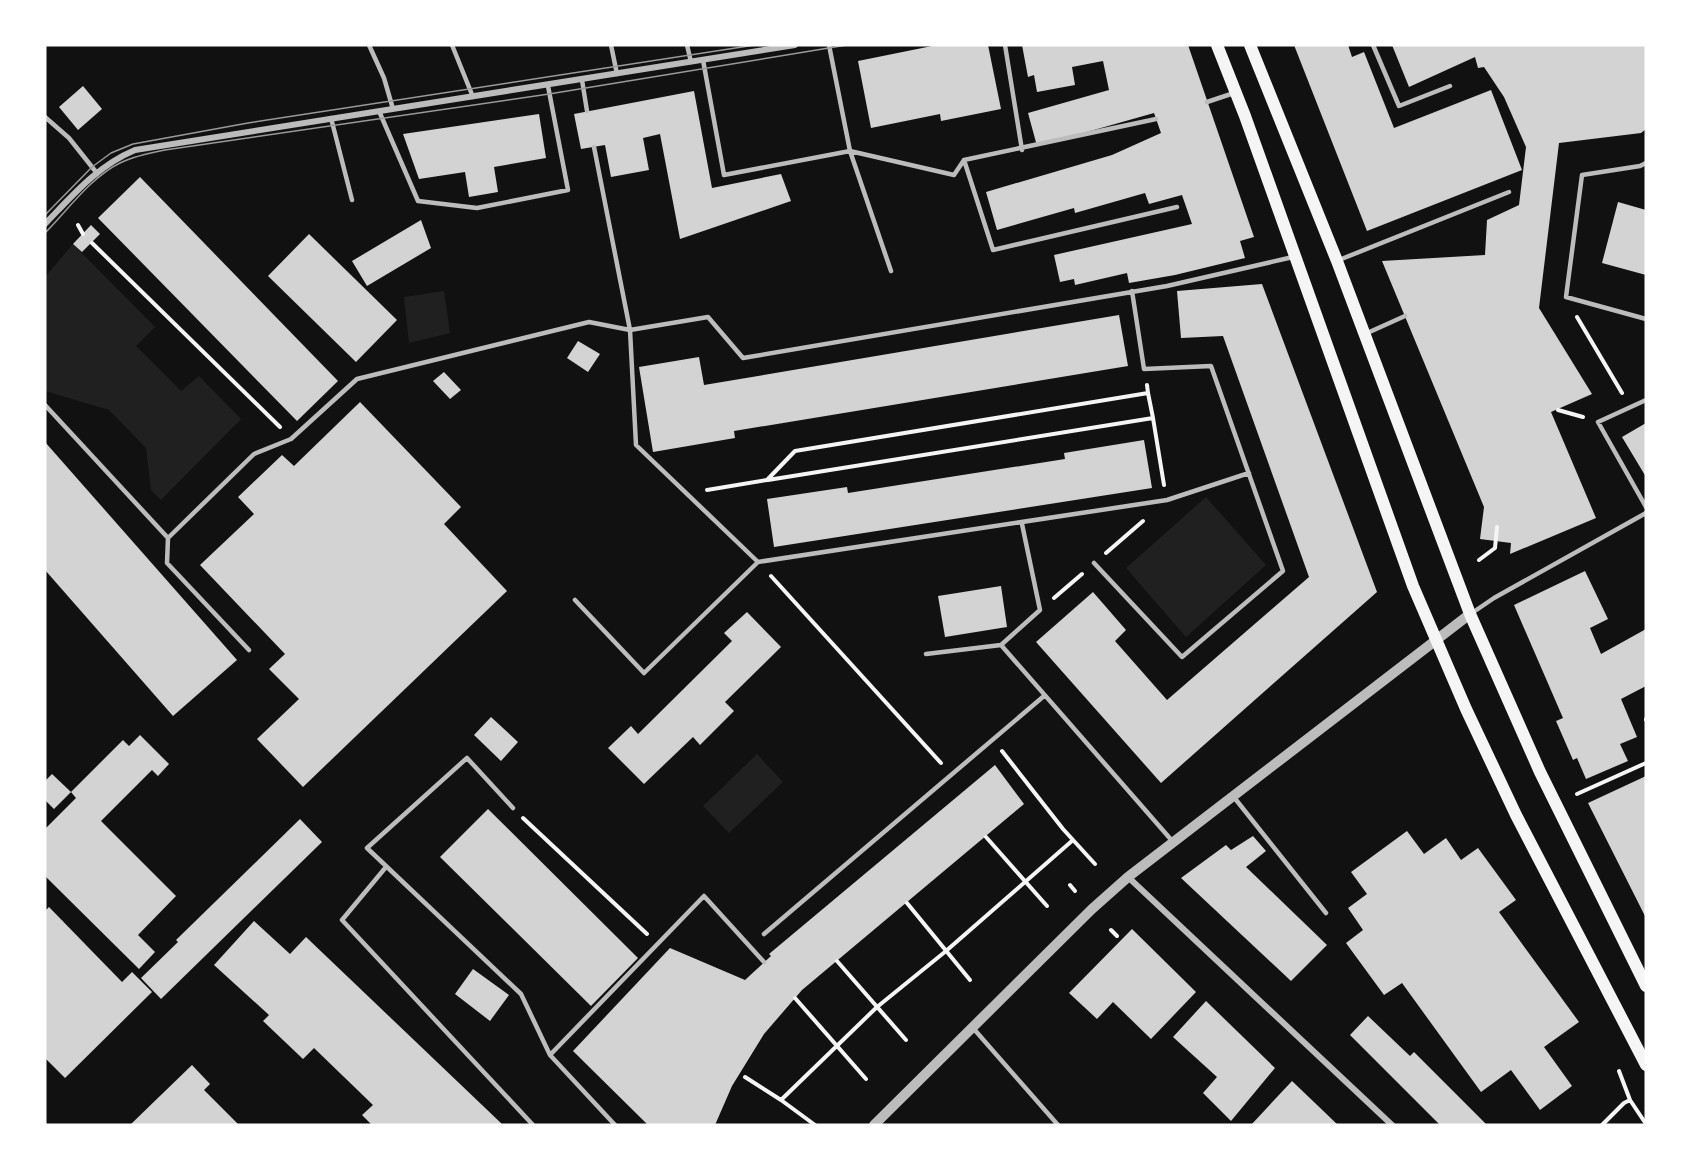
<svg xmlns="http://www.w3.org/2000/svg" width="1691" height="1170" font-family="'Alegreya Sans',sans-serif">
	<rect width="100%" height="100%" fill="#111"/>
	<path fill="#202020" d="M73,244L155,327L136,346L181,391L199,376L241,419L161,500L151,490L146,448L109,410L45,391V277Z
		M444,291L450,333L409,343L404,297Z
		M1206,497L1266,565L1186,637L1126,568Z
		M757,754L783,782L729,833L703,806Z"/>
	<path fill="#d3d3d3" d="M937,45H988L1001,109L941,121L940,114L871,128L858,61Z
		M1022,45H1188L1254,237L1240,241L1245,258L1175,275L1129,283L1127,273L1075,285L1074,279L1060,282L1054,255L1192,224L1182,195L1149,204L1145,193L1075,213L1074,208L997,230L986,192L1112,155L1161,133L1154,113L1037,146L1028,113L1109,90L1103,61L1072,67L1075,85L1037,92L1034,75L1028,77Z
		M1294,45H1348L1352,57L1364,52L1394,128L1491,90L1522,170L1367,231Z
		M1392,45H1646V129L1641,133L1559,143L1539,308L1592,394L1551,412L1596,518L1510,554L1511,543L1480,539L1484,507L1382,261L1485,255L1487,220L1519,205L1526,147L1504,97L1484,67L1478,68L1475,57L1409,87Z
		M83,86L102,109L78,130L59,107Z
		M694,91L712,188L781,174L791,201L680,239L660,134L643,138L649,170L611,177L605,145L581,149L574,114Z
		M539,114L546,158L494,167L498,192L469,197L465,172L419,179L403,134Z
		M140,177L338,381L297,421L98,218Z
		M1618,202L1646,210V275L1602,263Z
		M421,220L431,248L367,286L352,261Z
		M91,225L100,234L82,252L73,244Z
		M309,234L397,320L356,362L268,276Z
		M1262,284L1377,592L1161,783L1036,642L1093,592L1126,630L1115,641L1167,700L1309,577L1223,336L1181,338L1177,291Z
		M1119,315L1128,366L734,431L735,438L653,452L639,367L699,357L704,385Z
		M578,341L600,354L588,372L567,358Z
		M444,372L461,390L450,399L433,381Z
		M360,402L461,507L444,524L507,591L303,787L257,739L299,699L269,669L285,654L200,565L254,514L238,497L282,455L294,466Z
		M1646,423V477L1622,437Z
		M1144,440L1152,488L774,547L767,499L847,487L848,493L1065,459L1064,453Z
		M45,442L237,660L173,716L45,570Z
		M1585,571L1608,619L1590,628L1601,654L1646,629V686L1621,699L1637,737L1620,744L1628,761L1586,779L1577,758L1573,760L1556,721L1563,718L1514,605Z
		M1001,586L1007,627L945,637L938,596Z
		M747,612L781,647L725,702L734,711L700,745L693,737L644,784L608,748L631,726L638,734L732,641L724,633Z
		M491,717L518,742L501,761L474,735Z
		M140,735L169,764L158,776L152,770L101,821L176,896L138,935L155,952L139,969L45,876V829L76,798L71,792L123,740L129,746Z
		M995,765L1024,804L802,990L764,1034L732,1086L715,1125H648L573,1051L670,948L745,980L771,956L769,954Z
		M52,774L71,792L54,809L45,800V781Z
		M1646,776V918L1588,803Z
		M488,809L638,958L591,1006L440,857Z
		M300,819L322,842L161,999L141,978L178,942L176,940Z
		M1407,831L1424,854L1446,838L1461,860L1478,848L1516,900L1499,912L1579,1022L1544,1047L1572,1086L1540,1110L1511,1070L1481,1092L1402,983L1384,995L1346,943L1363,930L1348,908L1367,894L1351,872Z
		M1253,836L1266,851L1246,867L1327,945L1291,981L1181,878L1226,845L1231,850Z
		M49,907L122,982L132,972L152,992L65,1078L45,1058V911Z
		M254,921L290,954L306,937L503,1125H372L362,1115L373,1105L314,1048L303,1059L263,1021L269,1015L214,965Z
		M1132,929L1196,992L1151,1039L1113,1002L1097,1019L1069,993Z
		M473,969L509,995L490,1021L455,994Z
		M1206,1001L1275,1068L1231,1121L1203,1093L1217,1077L1173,1037Z
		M1368,1016L1410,1056L1414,1052L1487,1125H1440L1350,1035Z
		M192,1065L210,1084L204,1090L239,1125H130Z
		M1292,1081L1338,1125H1251Z"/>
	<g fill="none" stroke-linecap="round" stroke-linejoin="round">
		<path stroke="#f5f5f5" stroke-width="4" d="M78,225L83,234
			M92,243L280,427
			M1577,317L1622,393
			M1558,410L1583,417
			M1153,418L1164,485
			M768,480L1153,418L1148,393
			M707,490L767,480L795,451L1148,393L1147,385
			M1106,553L1143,521
			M1479,560L1495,548L1497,527
			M771,576L941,763
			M1054,598L1082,574
			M1646,719V720
			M1002,751L1063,829L1095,864
			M1577,794L1646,763
			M523,818L647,934
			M986,837L1047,906
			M1070,885L1075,891
			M907,903L970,980
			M1111,930L1117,936
			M837,961L906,1040
			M795,998L866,1079
			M1619,1071L1630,1100L1646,1124
			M745,1077L781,1100
			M815,1125L781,1100L877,1007L946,951L1073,840
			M1602,1125L1624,1103L1630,1100"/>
		<path stroke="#bcbcbc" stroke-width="4.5" d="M369,45L384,78L393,109
			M452,45L473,97
			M611,45L617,74
			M687,45L691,62
			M829,45L850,151L891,271
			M1005,45L1022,150
			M1373,45L1399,106L1450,86
			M703,60L724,175L850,151L954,175L964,160L1156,119
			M582,80L587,111
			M1207,102L1234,93
			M379,111L418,201L477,208L568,190L548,86
			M45,117L69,138L96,172
			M331,118L352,200
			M964,160L993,250L1177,207
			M1646,163L1640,166L1582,175L1566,297L1646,319
			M1339,260L1509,192
			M1365,334L1405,316
			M1646,400L1598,422L1646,507
			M45,405L168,538L254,454L291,439L357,379L589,322L630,330L594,147
			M168,538L167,563L249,650
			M758,562L636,445L630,330L708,317L743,358L1167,286L1293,257
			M1094,563L1182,657L1283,571L1211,366L1144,369L1132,291
			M575,600L644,673L758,562L1167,500L1249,473
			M1472,613L1494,598L1646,513
			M1001,645L1174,843
			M926,654L1001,645L1040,610L1022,524
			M1233,796L1326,913
			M513,808L467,758L367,848L521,994L550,1055L615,1125
			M386,867L342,920L533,1125
			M764,934L1044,696
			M973,1028L1058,1125
			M550,1055L704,896L764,962"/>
		<path stroke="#bcbcbc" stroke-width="6" d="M45,224C73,195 97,166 135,150L795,45
			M1128,877L1392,1125"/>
		<path stroke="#bcbcbc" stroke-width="10" d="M874,1125L1092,909L1128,877L1470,614"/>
		<path stroke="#f5f5f5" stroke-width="12" d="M1217,45L1245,116L1413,586L1466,709L1516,815L1646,1065
			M1250,45L1337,261L1470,614L1540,772L1646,986"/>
		<path stroke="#9a9a9a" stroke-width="1.5" d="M45,215L92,167L111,153L133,144L248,123L755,45
			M45,233C67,211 91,177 120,163C134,156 149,153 165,150L549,94L847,45"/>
	</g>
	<rect width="1691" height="1170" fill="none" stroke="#ffffff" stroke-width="93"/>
</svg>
